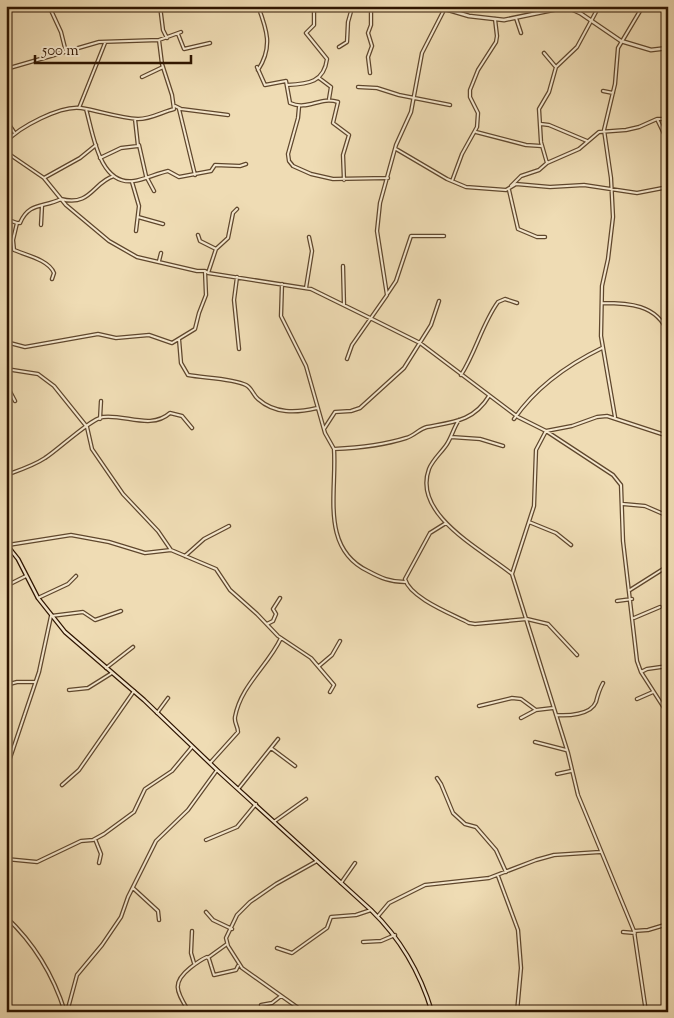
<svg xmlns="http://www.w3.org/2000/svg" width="674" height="1018" font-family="'Sorts Mill Goudy',serif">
	<rect width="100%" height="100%" fill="#efdcb4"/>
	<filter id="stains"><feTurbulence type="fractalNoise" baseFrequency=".004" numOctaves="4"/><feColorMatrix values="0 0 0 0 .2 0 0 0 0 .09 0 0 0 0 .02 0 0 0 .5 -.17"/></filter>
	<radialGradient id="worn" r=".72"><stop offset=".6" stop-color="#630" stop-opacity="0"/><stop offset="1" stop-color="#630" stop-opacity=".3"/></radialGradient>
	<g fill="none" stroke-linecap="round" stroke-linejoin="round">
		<defs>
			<path id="minor" d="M49,6L61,32L66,52
				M160,6L163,30L167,38
				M516,18L521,33
				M178,34L184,49L210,43
				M339,47L347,42L348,22L352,8
				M544,53L555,66
				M668,62V77
				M257,67L265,85L286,81L290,103C308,111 320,96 338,102L333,123L349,135L343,155L344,180
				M6,69L99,42L159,40L181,32
				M258,70C273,47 267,30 258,6
				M370,73L368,57L372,46L368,33L371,25V9
				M142,77L163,67
				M319,78L331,87L329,99
				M287,85C309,84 324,82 327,59L306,33L314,25V6
				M358,87L377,88L399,95L450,105
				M603,91L613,93
				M175,106L181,109L228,115
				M299,107L298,118L288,154L289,161L293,166L311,174L333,179L388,178
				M79,108L105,43
				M86,109C93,133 99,186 134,181C143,180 158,173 168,171L179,177L211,171L215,165L240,166L246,164
				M179,109L195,175
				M657,119L668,142
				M6,120L14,132
				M541,124L549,125L587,141
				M476,132L526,145L541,146
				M6,142C19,127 61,105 81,108C100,111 119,118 138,119C151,119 162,112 174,109L172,95L162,64L159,40
				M139,145L146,176L154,191
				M396,149L447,179L466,187L506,190L516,184L550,187L584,185L637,193L668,187
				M6,152L44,178L66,205L109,241L137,257L197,271H205L208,273L311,289L372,319L420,343L518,417L546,431L613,475L621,485L623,541L637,661L641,672L668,714
				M100,158L121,148L138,146L135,119
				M547,163L541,142L539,109L549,92L556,67L577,47L597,10
				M44,178L80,158L96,145
				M452,181L462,154L477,127L478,113L470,97V90L478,70L496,42L497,36L495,19
				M132,182L139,206L136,231
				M511,186L521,176L539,170L547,163L579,149L599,132L626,130L639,127L657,119H668
				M509,190L518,229L537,237H545
				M138,217L163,224
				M6,219L17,223
				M41,225L42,206
				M198,235L200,241L216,249
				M159,261L161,253
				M343,266L344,305
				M208,273L216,249L228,238L233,213L237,209
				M237,277L234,300L239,349
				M52,279L54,273C49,260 26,255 14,250L13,240L17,223H20C29,202 43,208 61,199C91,207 93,182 114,176
				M282,284L281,316L306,366L325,433L334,449C357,448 384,445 406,438C414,436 419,429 427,427C453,422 474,421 489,396
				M306,288L312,251L309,237
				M388,293L396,281L411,236H444
				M602,303C628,303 657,304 668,333
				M179,339L181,363L188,375C203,378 232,378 246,385C252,388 253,395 258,399C275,414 296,413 317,408
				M6,342L25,347L98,334L116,338L149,335L172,343L195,329L199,313L206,295L205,271
				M347,359L352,345L387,295L377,231L380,203L396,145L411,112L422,53L444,10
				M6,369L38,374L54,386L87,427L92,449L103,465L123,494L158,531L171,550L216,569L230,590L257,614L278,636L311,658L334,685L330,692
				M461,375C476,352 482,324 498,302L505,299L517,303
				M6,384L15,401
				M615,417L601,336L602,286L608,259L613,217L611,178L604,130L615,84L618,48L643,6
				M100,419L101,401
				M514,419C536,387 567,365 602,348
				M459,420C454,427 452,436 447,444C442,452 433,459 429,469C412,515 483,550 512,574
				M324,429L335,412L351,411L360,408L404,368L431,325L439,301
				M451,437L480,439L503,446
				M667,437L668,431
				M334,449C337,492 320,548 368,571C381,578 390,582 405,582
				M6,475C20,470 33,466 45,458C58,450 90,419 103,417C125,414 151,430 170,413L182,416L192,428
				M623,504L645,506L668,516
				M529,522L556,533L571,545
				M446,523L430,533L405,579C410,598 452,614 469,623L475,624L527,619L548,624L577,655
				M8,545L71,535L109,542L145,553L171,550
				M185,556L204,539L229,526
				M6,586L26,576
				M630,590L668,566
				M38,598L68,584L76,576
				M617,601L632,599
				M634,618L660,607
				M267,624L273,621L276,614L273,609L280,598
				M319,666L332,655L340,641
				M106,668L133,647
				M641,672L647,669L668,666
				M6,685L17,682H35
				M69,690L88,688L112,673
				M637,699L653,692
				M479,706L512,698L521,699L536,710
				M157,713L168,698
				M556,715C567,716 591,715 596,702C598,694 599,690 603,683
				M521,718L536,710L553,708
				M535,742L566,750
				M271,748L295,766
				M210,763L238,732C238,726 234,723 235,717C241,685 268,666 281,638
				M6,770L39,672L51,616L83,612L95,620L121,611
				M557,774L571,771
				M437,778L441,784L453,813L465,824L476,827L496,850L506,872
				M62,785L79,770L134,691
				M239,788L278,739
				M275,821L306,799
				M95,839L101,854L99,863
				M206,840L237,827L256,804
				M6,859L37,862L81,841L93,840L104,834L134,812L145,789L172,771L192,747
				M498,876L518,930L521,968L517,1012
				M341,883L355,863
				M133,888L158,911L159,920
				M206,912L213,920L232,929
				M378,916L389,903L425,885L489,878L536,860L554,855L600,852
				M6,917C35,944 53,974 65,1012
				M192,931L191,953L194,963
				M634,931L648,930L668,924
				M623,932L635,933
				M363,942L381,941L395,935
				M277,948L292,953L327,928L331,917L356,915L371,910
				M209,957L227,944
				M261,1005L272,1003L281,996
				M67,1012L77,975L102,945L121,917L128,897L156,841L188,810L217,770
				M189,1012C178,993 170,984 190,968C195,964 200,960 207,957L209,959L214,975L236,970L238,966
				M304,1012L242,968L228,946L226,938L237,915L250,902L276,884L317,861
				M646,1012L634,931L578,795L568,753L512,574L534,506L536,450L546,431L572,426L597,417L607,416L668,436"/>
			<path id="tertiary" d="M332,6L368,9L384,6
				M435,6L469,16L504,20L567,7L580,13L621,41L651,50L668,48"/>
			<path id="secondary" d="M6,544L18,559L38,598L65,632L144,700L217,770L371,910C401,939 420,972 432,1012"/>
		</defs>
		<use href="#minor" stroke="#5f472d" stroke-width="4.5"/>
		<use href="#tertiary" stroke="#5f472d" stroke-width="5"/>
		<use href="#secondary" stroke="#2f1500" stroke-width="5"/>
		<use href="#minor" stroke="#f5e8ce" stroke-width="2"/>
		<use href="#tertiary" stroke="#f5e8ce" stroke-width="2.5"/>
		<use href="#secondary" stroke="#f5e8ce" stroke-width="2.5"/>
	</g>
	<rect width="674" height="1018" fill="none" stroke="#efdcb4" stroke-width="25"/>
	<rect x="8" y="8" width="659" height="1003" fill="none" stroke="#2f1500" stroke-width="2.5"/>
	<rect x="12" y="12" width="649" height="993" fill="none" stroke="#2f1500"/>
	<path d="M35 55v8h156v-8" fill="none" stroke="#2f1500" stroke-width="2.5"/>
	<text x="42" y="55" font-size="15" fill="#2f1500" stroke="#f5e8ce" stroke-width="4" paint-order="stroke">500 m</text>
	<rect width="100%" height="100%" filter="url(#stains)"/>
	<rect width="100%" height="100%" fill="url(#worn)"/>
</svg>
